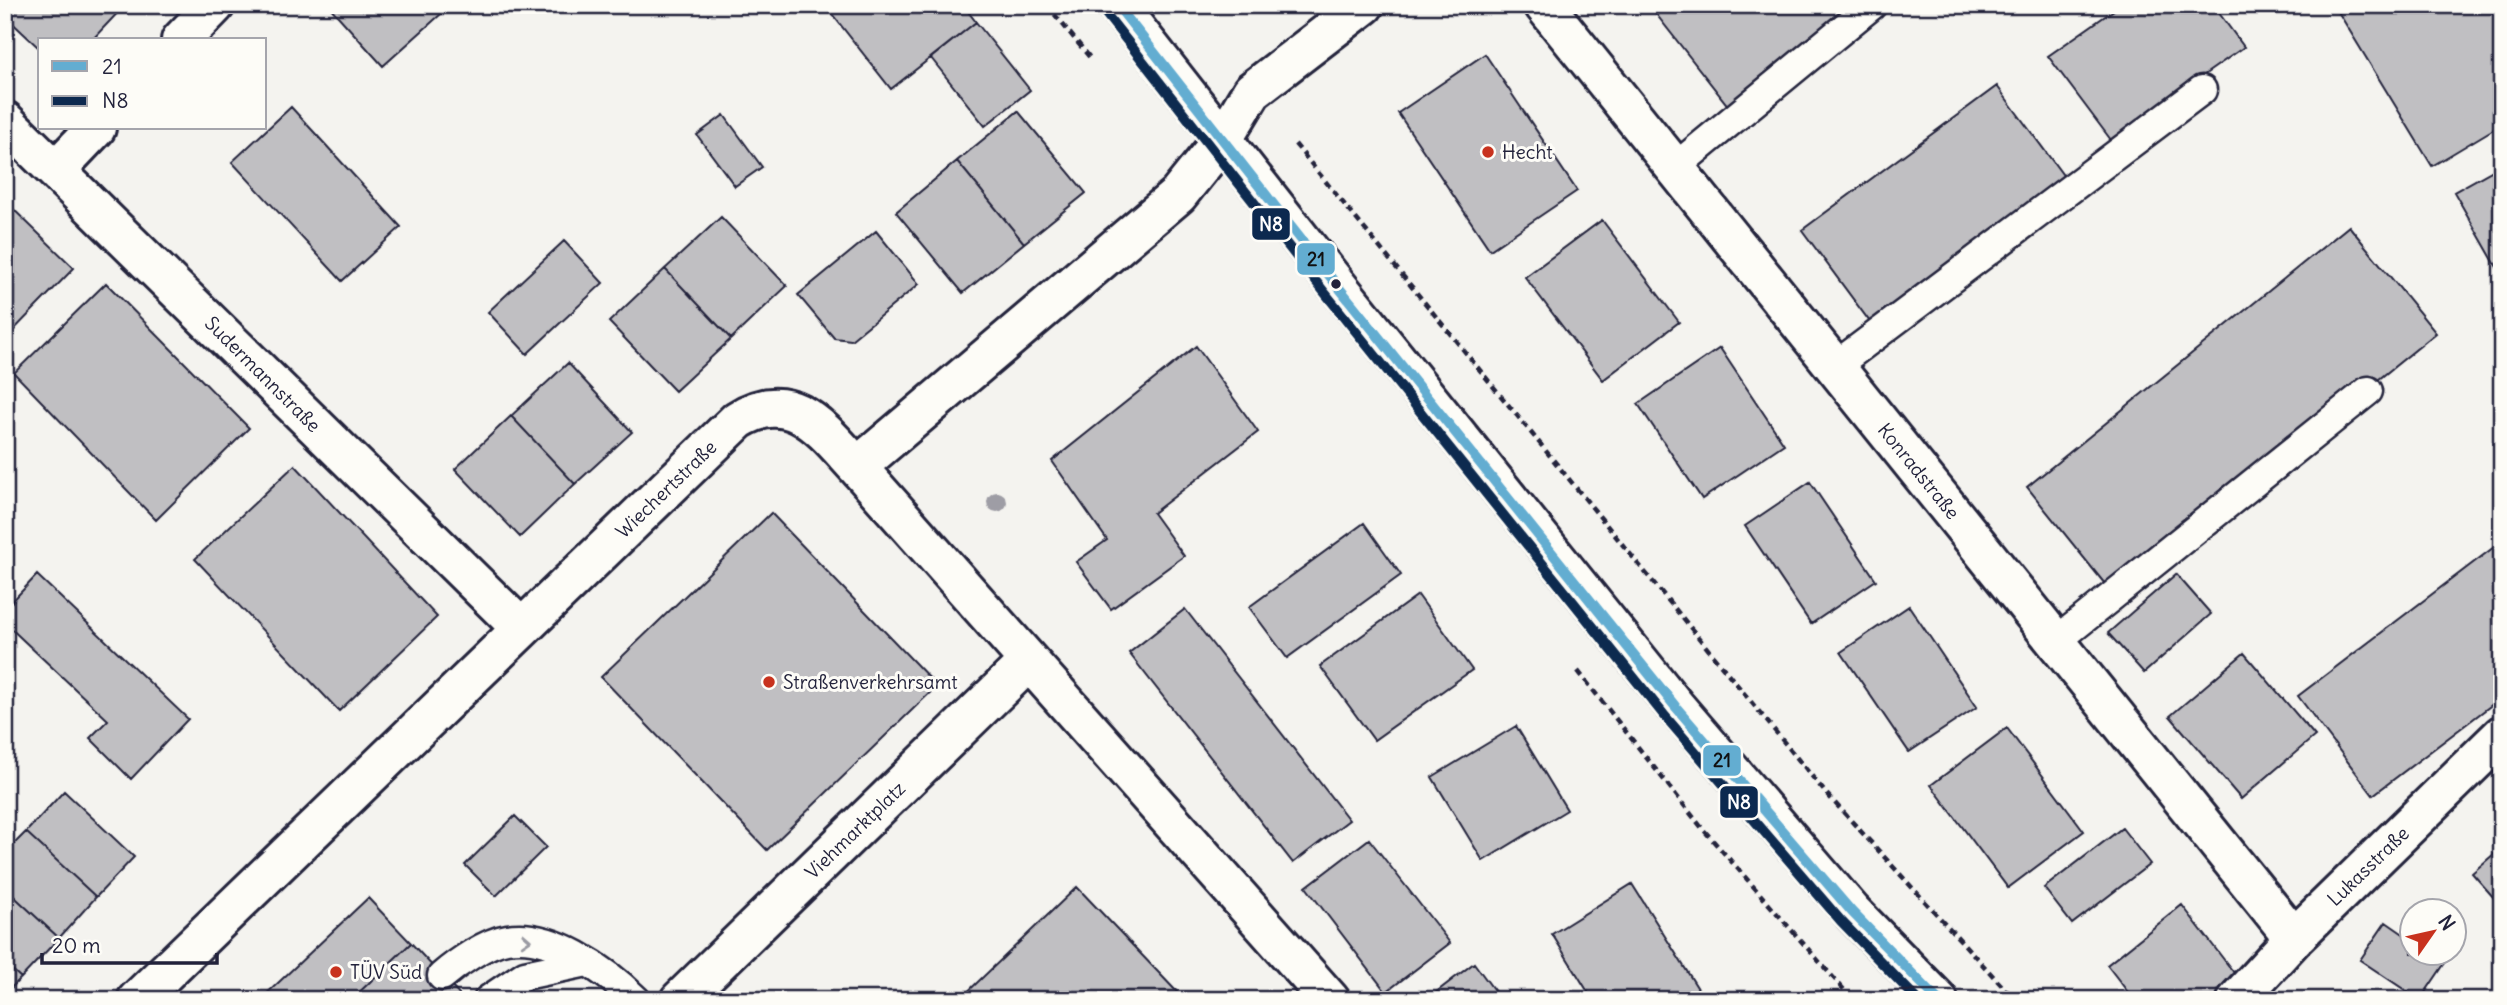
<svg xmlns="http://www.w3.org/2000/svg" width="2507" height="1005" font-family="Delius,sans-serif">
	<rect width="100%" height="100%" fill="#f4f3ef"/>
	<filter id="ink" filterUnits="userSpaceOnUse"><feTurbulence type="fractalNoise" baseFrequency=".0143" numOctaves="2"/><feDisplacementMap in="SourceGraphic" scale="14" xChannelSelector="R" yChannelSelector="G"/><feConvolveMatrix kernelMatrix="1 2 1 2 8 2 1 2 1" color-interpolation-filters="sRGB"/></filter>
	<g filter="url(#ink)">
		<path fill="#c0bfc2" stroke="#22223b" stroke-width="2" d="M5,5H125L92,40H40V49L5,16Z
			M328,5H451L383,66Z
			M825,5H963L976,22L891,89Z
			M1668,5H1859L1729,107L1656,14Z
			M2121,5H2213L2244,47L2111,140L2048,56Z
			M2334,5H2488L2502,28V124L2432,166Z
			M976,22L1030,90L985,126L931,58Z
			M1485,54L1577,191L1490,250L1398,113Z
			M1997,86L2065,178L1870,322L1802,230Z
			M291,107L401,227L342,281L232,162Z
			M1018,111L1086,193L1024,243L957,161Z
			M724,115L762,167L735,186L697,135Z
			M957,161L1024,243L963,293L896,212Z
			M2502,165V276L2454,192Z
			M5,201L74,268L5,339Z
			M721,217L787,286L731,339L665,269Z
			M1602,220L1679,322L1603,380L1525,277Z
			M2349,226L2436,333L2113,594L2027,487Z
			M876,231L919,284L851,340L834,338L798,295Z
			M564,241L603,283L527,354L488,312Z
			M665,269L731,339L675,391L609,322Z
			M106,283L249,428L156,520L14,373Z
			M1196,346L1258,432L1153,513L1184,556L1111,609L1076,562L1107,540L1052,461Z
			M1720,348L1784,444L1702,499L1638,404Z
			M568,363L632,432L575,484L511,416Z
			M511,416L575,484L520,537L455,469Z
			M295,465L437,617L339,711L195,559Z
			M1810,482L1876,580L1811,624L1745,526Z
			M771,513L937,686L767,850L601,677Z
			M1364,523L1401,575L1287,658L1249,607Z
			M2502,541V697L2373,795L2298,696Z
			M2176,574L2211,614L2144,673L2108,633Z
			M37,575L188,719L131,779L90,738L108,720L5,623V609Z
			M1418,595L1472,670L1374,740L1320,666Z
			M1909,606L1977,707L1909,752L1841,652Z
			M1185,609L1349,820L1293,863L1129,653Z
			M2244,653L2315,736L2241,799L2170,716Z
			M1516,726L1567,810L1483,861L1432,777Z
			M2007,728L2084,831L2008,888L1931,785Z
			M64,791L134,857L96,897L26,832Z
			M515,816L546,847L496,896L465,865Z
			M2122,828L2150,864L2072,924L2044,888Z
			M26,832L96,897L59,938L5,888V853Z
			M1369,839L1450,943L1386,992L1306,887Z
			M2502,847V907L2472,873Z
			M1632,884L1700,992L1687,1000H1593L1552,934Z
			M1077,887L1178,993L1170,1000H959Z
			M5,888L59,938L21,978L5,963Z
			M368,898L411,943L351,1000H260Z
			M2182,905L2238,978L2210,1000H2134L2107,965Z
			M2386,922L2412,940V953H2431L2445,963L2420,1000L2360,960Z
			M411,943L464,1000H351Z
			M5,963L21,978L5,994Z
			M1474,963L1501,1000H1426Z"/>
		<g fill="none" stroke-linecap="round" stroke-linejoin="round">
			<defs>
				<path id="service" d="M1674,168L1872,5
					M1835,366L2202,90
					M2055,642L2368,391
					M442,976C457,963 487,942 507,939C551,931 606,970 636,1000
					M488,1000L525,975L587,962"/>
				<path id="minor" d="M1544,5L2294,938
					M181,40L215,5
					M5,121L521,628
					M56,170L96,128
					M1029,661L1330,1000
					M137,1000L738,420C792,386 823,430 857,467L1178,195L1223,139L1252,91L1364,5
					M680,1000L1029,661L857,467
					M2237,1000L2294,938L2502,735"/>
				<path id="tertiary" d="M1117,5L1336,284L1675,706L1852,912L1938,1000"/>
			</defs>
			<use href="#service" stroke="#22223b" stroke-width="33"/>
			<use href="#minor" stroke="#22223b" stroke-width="44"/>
			<use href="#tertiary" stroke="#22223b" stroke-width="44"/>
			<path stroke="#22223b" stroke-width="4.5" stroke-dasharray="7 5" stroke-linecap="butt" d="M1047,5L1091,59
				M1295,144L1824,791L2015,1000
				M1578,671L1702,828L1853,1000"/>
			<use href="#service" stroke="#fdfcf7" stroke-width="28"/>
			<use href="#minor" stroke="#fdfcf7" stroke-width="38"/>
			<use href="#tertiary" stroke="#fdfcf7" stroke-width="38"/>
			<defs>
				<path id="bus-1" d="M1117,5L1336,284L1675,706L1852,912L1938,1000"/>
				<path id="bus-2" d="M1106,14L1325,293L1664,715L1841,921L1918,1000"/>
			</defs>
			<use href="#bus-1" stroke="#fdfcf7" stroke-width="16"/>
			<use href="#bus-2" stroke="#fdfcf7" stroke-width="16"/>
			<use href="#bus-1" stroke="#63add1" stroke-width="10"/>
			<use href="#bus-2" stroke="#0c294f" stroke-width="10"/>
		</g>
		<circle fill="#9e9da5" cx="997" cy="502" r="10"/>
		<defs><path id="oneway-chevron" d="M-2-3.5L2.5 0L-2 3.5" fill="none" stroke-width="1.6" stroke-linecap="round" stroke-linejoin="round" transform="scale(1.75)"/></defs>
		<use stroke="#9a9aa2" href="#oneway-chevron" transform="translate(526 940) rotate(3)"/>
	</g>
	<g fill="#c8321e" stroke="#fdfcf7" stroke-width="2.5">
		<circle cx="1488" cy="152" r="7"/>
		<circle cx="769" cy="682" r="7"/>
		<circle cx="336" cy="972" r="7"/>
	</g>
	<circle fill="#22223b" stroke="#fdfcf7" stroke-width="2.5" cx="1336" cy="284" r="6"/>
	<g text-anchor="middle" stroke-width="6" stroke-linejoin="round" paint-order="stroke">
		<g font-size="19" fill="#22223b" stroke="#fdfcf7" text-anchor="start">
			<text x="1502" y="159">Hecht</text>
			<text x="783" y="689">Straßenverkehrsamt</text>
			<text x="350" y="979">TÜV Süd</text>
		</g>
		<g font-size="19" fill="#22223b" stroke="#fdfcf7">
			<text transform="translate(263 374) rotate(45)" y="7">Sudermannstraße</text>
			<text transform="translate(1919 471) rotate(51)" y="7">Konradstraße</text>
			<text transform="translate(666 489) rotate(-44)" y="7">Wiechertstraße</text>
			<text transform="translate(855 830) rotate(-44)" y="7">Viehmarktplatz</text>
			<text transform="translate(2368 866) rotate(-44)" y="7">Lukasstraße</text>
		</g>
	</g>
	<g stroke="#fdfcf7" stroke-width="2.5">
		<rect x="1251" y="207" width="40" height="34" rx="7" fill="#0c294f"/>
		<rect x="1296" y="242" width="40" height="34" rx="7" fill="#63add1"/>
		<rect x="1702" y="744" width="40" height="33" rx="7" fill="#63add1"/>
		<rect x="1719" y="785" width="40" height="34" rx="7" fill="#0c294f"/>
	</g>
	<g font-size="19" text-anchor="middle" font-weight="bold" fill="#fff">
		<text x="1271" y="231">N8</text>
		<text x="1739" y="809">N8</text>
	</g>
	<g font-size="19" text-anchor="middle" font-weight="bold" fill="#111">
		<text x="1316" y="266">21</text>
		<text x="1722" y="767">21</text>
	</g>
	<rect width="2507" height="1005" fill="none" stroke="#fdfcf7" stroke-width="28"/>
	<rect x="14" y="14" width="2479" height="977" fill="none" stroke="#22223b" stroke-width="2.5" filter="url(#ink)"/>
	<rect x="38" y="38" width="228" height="91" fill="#fdfcf7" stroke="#a5a5ac" stroke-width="2"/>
	<rect x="52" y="61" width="35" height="10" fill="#63add1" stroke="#a5a5ac" stroke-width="2"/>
	<text x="102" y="74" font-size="21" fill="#22223b">21</text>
	<rect x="52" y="96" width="35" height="10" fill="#0c294f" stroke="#a5a5ac" stroke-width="2"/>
	<text x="102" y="108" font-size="21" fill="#22223b">N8</text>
	<g transform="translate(2433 932) rotate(56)"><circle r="33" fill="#fdfcf7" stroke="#a5a5ac" stroke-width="2"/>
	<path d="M0-5L12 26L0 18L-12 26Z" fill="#c8321e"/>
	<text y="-10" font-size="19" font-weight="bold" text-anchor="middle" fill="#22223b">N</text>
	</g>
	<path d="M42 953v10h175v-10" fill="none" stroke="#22223b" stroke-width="3.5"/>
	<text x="52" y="953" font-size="21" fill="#22223b" stroke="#fdfcf7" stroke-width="5" paint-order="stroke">20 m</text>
</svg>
